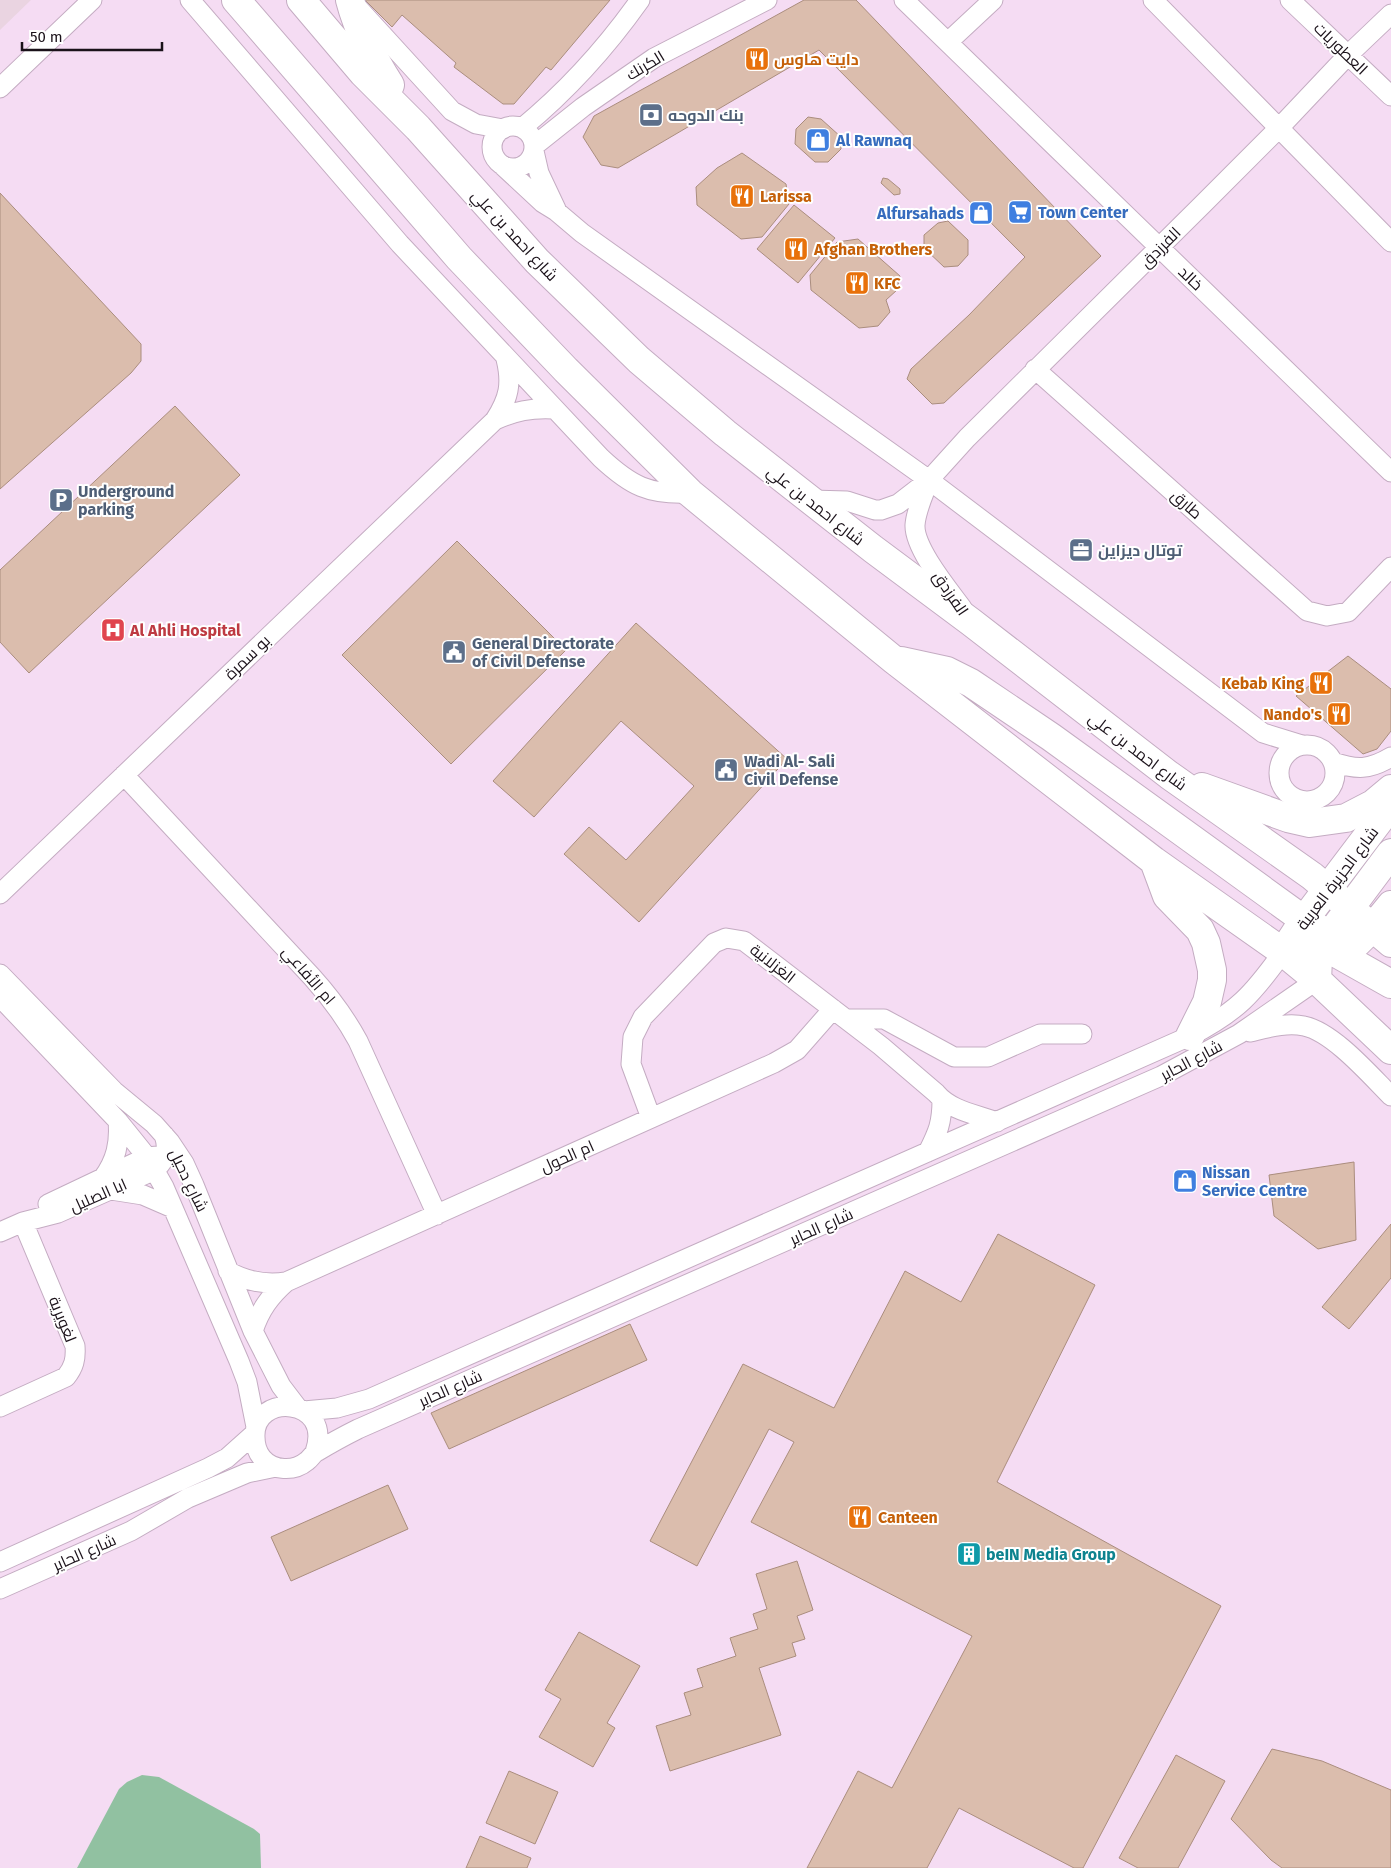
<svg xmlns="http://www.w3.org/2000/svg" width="1391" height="1868" font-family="'Fira Sans',Cairo,sans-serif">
	<rect width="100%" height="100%" fill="#f5dcf3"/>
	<path fill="#ead4e1" d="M0,0H31L0,30Z"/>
	<path fill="#91c1a1" d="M142,1775L159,1777L254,1829L260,1834L261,1868H77L119,1789L127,1782Z"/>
	<path fill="#dbbdad" stroke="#aa8d7e" d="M365,0H610L551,70L546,67L514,104H503L454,67L456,63L402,15L392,27Z
		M804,0H856L1101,256L944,403L932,404L907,379L911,369L969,315L1025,257L819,50L618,168L601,165L583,137L594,116Z
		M808,117L821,119L841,137V149L828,162H815L795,144L796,129Z
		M742,153L786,184L789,204L762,237L741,239L697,205L696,187L717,168Z
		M883,178L888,179L900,189V194L894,195L881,183Z
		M0,193L141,344V361L131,373L0,489Z
		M794,205L835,238L798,283L757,249Z
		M948,221L968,240V255L958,266L944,267L924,248V235L938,223Z
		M858,239L900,276L897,290L886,300L890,312L878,326L859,328L811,290L810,275L837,242Z
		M175,406L240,475L29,673L0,642V570Z
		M457,541L566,650L451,764L342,655Z
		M636,623L787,759L639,922L564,854L589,827L626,860L694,786L621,721L534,817L493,781Z
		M1348,656L1391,689V731L1377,749L1363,754L1296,696Z
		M1354,1162L1356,1240L1318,1249L1274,1216L1269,1175Z
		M1391,1224V1278L1349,1329L1322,1307Z
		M998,1234L1095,1285L997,1482L1221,1606L1083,1868H1074L959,1808L927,1868H807L858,1771L892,1788L972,1636L751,1522L794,1442L769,1429L697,1566L650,1541L743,1364L834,1408L905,1271L961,1302Z
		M630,1324L647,1360L449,1449L431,1413Z
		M388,1485L408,1529L291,1581L271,1537Z
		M797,1561L813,1610L797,1616L805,1639L792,1643L796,1656L759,1668L781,1735L670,1771L656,1726L691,1715L684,1693L703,1687L697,1669L736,1656L730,1638L758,1629L753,1614L767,1609L756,1574Z
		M579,1632L640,1666L607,1723L615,1728L593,1767L539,1737L561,1699L545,1690Z
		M1272,1749L1322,1761L1391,1790V1868H1282L1271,1860L1231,1819Z
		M1176,1755L1225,1781L1178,1868H1138L1119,1858Z
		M509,1771L558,1792L535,1844L486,1823Z
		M480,1836L531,1858L527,1868H466Z"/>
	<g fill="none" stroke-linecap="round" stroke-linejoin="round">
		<defs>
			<path id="minor" d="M190,0L400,244L601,458C631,486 649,495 690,493
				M904,0L1391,472
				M1153,0L1391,242
				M1290,0L1391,96
				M357,7L452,111L476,124L503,129
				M948,42L993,0
				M0,88L92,0
				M492 147a21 21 0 1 1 42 0a21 21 0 1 1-42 0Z
				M522,128C567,91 606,48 640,0
				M534,146L583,107L654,58L767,0
				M534,151L539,173L556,209
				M501,164L543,203L556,211L582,233L929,480L1263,733L1302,745
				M1035,369L1307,611L1327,616L1348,612L1391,567
				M495,420C516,411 530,408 553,409
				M929,480C924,494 916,510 915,525C914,548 948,589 962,608
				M811,500L847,501L875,510H881L898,504L929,480L967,438L1201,206L1279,128L1348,55L1391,14
				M1279 773a28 28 0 1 1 56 0a28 28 0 1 1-56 0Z
				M1333,762C1357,770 1369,770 1391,757
				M124,775L312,977C330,997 345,1017 358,1041L437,1215
				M0,894L495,420C509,398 512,384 506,359
				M0,974L114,1091L154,1124L170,1142L184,1163L194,1185L253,1331L281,1386L297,1407
				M0,997L118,1121L147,1157L164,1187L239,1361L247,1382L256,1427
				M847,1019H884L954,1057H988L1040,1034H1082
				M1250,1032C1267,1028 1287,1022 1304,1026C1333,1032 1370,1075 1391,1096
				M651,1118L631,1064L633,1037L643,1017L714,943L726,938L744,941L881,1046L936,1093C951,1111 976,1114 997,1122
				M928,1152C938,1132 942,1123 942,1100
				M103,1178C116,1160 120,1143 118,1121
				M111,1190L143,1195L173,1208
				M48,1204L147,1157L158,1156
				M0,1232L23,1222L58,1213L155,1170C166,1160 169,1149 164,1135
				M228,1271C247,1282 265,1285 286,1282
				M253,1331C260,1310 270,1296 286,1282L774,1063L797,1050L833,1009
				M0,1407L66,1377C74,1367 76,1359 75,1346L23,1222
				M304,1411L337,1408L369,1399L1190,1036C1237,1012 1253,994 1283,952
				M315,1452C334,1397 253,1392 255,1437C255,1445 257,1452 262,1458C273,1471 294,1472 307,1461C311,1458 313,1453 318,1451C331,1443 344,1436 358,1429L1161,1076L1239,1034L1317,980
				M0,1562L208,1468L227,1458L255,1433
				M0,1589L131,1531L188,1498L247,1473L276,1467"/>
			<path id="secondary" d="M1357,943L1373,927L1391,905
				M1283,952L1304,920L1391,805"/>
			<path id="primary" d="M236,0L459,258L566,370L690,493L894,660L1071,797L1154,861L1283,952L1317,980L1391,1050
				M301,0L363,73L418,128L537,261L639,360L725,433L873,549L971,622L1169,775L1312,876L1391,943
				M350,0C358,31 373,58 390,85
				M901,661L947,671L971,683L1051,737L1304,920C1330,935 1344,946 1373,927
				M1202,787L1288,818L1310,823L1346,818L1373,804L1391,789
				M1154,861L1167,896L1200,930L1206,943L1212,970V980L1207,1002L1190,1036
				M1309,948L1336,953L1391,984
				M1317,980L1318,959L1326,940L1391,853"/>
		</defs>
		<use href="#minor" stroke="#c4acc2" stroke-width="21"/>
		<use href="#secondary" stroke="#c4acc2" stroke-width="30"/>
		<use href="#primary" stroke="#c4acc2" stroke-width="30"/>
		<use href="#minor" stroke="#fff" stroke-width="19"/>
		<use href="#secondary" stroke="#fff" stroke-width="28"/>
		<use href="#primary" stroke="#fff" stroke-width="28"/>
	</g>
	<defs>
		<symbol id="restaurant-square" viewBox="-11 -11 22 22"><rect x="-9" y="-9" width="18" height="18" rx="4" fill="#e8710a" stroke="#fff"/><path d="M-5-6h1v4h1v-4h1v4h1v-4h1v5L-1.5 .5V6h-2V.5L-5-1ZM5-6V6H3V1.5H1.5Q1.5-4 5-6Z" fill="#fff"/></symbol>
		<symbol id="bank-square" viewBox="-11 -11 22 22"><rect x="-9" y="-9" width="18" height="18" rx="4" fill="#5c6f8a" stroke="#fff"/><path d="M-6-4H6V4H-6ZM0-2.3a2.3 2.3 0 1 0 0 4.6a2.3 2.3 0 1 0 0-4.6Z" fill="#fff"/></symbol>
		<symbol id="shop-square" viewBox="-11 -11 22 22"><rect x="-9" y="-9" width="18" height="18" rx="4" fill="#3f7fe0" stroke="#fff"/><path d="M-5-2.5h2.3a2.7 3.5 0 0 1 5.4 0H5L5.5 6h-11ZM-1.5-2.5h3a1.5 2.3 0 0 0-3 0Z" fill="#fff"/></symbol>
		<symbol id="supermarket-square" viewBox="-11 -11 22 22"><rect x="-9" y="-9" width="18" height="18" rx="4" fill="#3f7fe0" stroke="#fff"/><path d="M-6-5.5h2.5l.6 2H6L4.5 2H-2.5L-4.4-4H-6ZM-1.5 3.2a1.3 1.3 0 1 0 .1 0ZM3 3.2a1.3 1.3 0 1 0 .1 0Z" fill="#fff"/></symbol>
		<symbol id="parking-square" viewBox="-11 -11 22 22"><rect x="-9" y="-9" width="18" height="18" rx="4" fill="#5c6f8a" stroke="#fff"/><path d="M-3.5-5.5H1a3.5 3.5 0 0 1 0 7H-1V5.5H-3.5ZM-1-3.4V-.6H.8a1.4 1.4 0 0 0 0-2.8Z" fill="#fff"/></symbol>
		<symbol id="office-square" viewBox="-11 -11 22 22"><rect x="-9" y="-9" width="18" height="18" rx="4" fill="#5c6f8a" stroke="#fff"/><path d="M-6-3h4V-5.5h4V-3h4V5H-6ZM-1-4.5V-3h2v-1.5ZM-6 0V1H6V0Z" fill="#fff"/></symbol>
		<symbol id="hospital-square" viewBox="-11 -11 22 22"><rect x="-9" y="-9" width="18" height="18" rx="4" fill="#e0444e" stroke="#fff"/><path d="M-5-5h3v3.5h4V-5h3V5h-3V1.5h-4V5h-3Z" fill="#fff"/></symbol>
		<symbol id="civic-square" viewBox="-11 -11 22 22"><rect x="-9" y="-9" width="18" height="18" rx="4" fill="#5c6f8a" stroke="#fff"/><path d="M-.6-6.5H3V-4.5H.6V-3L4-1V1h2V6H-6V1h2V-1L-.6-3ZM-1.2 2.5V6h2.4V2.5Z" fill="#fff"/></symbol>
		<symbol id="building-square" viewBox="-11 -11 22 22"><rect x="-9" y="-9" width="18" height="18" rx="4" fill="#0f9aa8" stroke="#fff"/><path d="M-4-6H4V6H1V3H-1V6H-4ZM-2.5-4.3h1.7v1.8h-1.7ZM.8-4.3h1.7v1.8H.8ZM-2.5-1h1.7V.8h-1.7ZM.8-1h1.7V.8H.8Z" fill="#fff"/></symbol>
	</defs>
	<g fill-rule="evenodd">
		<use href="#restaurant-square" x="743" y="45" width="28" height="28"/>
		<use href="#bank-square" x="637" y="101" width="28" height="28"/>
		<use href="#shop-square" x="804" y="126" width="28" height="28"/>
		<use href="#restaurant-square" x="728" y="182" width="28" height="28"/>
		<use href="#supermarket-square" x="1006" y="198" width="28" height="28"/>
		<use href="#shop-square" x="967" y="199" width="28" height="28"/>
		<use href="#restaurant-square" x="782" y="235" width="28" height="28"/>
		<use href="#restaurant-square" x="843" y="269" width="28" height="28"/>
		<use href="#parking-square" x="47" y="486" width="28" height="28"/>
		<use href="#office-square" x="1067" y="536" width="28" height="28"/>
		<use href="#hospital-square" x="99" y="616" width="28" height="28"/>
		<use href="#civic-square" x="440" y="638" width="28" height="28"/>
		<use href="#restaurant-square" x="1307" y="669" width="28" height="28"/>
		<use href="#restaurant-square" x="1325" y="700" width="28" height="28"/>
		<use href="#civic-square" x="712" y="756" width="28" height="28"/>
		<use href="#shop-square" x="1171" y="1167" width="28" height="28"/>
		<use href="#restaurant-square" x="846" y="1503" width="28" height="28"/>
		<use href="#building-square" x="955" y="1540" width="28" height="28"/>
	</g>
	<g text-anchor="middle" stroke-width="4" stroke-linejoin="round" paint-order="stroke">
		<g font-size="16" fill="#1a1119" stroke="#fff">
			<text transform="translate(1341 48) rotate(44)" y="6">العطوريات</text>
			<text transform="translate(645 65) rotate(-31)" y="6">الكرنك</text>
			<text transform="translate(515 235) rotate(47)" y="6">شارع احمد بن علي</text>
			<text transform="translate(1160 247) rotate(-45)" y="6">الفرزدق</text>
			<text transform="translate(1191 278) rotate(44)" y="6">خالد</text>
			<text transform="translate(1187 504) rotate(42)" y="6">طارق</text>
			<text transform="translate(816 505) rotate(38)" y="6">شارع احمد بن علي</text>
			<text transform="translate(951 593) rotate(56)" y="6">الفرزدق</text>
			<text transform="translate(247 657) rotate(-44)" y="6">بو سمرة</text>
			<text transform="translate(1138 751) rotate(37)" y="6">شارع احمد بن علي</text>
			<text transform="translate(1337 878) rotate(-53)" y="6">شارع الجزيرة العربية</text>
			<text transform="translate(773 963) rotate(38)" y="6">الغزلانية</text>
			<text transform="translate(309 975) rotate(49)" y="6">ام الأفاعي</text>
			<text transform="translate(1191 1060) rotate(-28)" y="6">شارع الحاير</text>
			<text transform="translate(567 1156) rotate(-24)" y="6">ام الحول</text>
			<text transform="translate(189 1180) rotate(64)" y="6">شارع دحيل</text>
			<text transform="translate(98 1195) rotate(-24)" y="6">ابا الصليل</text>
			<text transform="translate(821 1226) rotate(-24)" y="6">شارع الحاير</text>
			<text transform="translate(63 1319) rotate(68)" y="6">لغويرية</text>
			<text transform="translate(450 1388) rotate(-24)" y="6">شارع الحاير</text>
			<text transform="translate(84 1552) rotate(-24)" y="6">شارع الحاير</text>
		</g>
		<g font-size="16" font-weight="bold" fill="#c56008" stroke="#fff" text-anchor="start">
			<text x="774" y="65">دايت هاوس</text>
			<text x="760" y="202">Larissa</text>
			<text x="814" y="255">Afghan Brothers</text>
			<text x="874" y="289">KFC</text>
			<text x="1304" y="689" text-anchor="end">Kebab King</text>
			<text x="1322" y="720" text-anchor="end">Nando's</text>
			<text x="878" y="1523">Canteen</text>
		</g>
		<g font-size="16" font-weight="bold" fill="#4e5e75" stroke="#fff" text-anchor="start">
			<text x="668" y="121">بنك الدوحه</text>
			<text x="78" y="497">Underground<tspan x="78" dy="18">parking</tspan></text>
			<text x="1098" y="556">توتال ديزاين</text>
			<text x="472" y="649">General Directorate<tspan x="472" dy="18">of Civil Defense</tspan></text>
			<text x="744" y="767">Wadi Al- Sali<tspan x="744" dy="18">Civil Defense</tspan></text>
		</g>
		<g font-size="16" font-weight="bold" fill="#366cbe" stroke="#fff" text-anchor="start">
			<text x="836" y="146">Al Rawnaq</text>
			<text x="1038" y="218">Town Center</text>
			<text x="964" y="219" text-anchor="end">Alfursahads</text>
			<text x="1202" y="1178">Nissan<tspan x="1202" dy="18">Service Centre</tspan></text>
		</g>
		<g font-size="16" font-weight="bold" fill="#be3a42" stroke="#fff" text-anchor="start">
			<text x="130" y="636">Al Ahli Hospital</text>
		</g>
		<g font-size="16" font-weight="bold" fill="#0d838f" stroke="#fff" text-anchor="start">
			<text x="986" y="1560">beIN Media Group</text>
		</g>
	</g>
	<path d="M22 42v8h140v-8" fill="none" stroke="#1a1119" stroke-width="2.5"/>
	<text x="30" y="42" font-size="15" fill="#1a1119" stroke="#ffffff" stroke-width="4" paint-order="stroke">50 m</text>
</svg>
